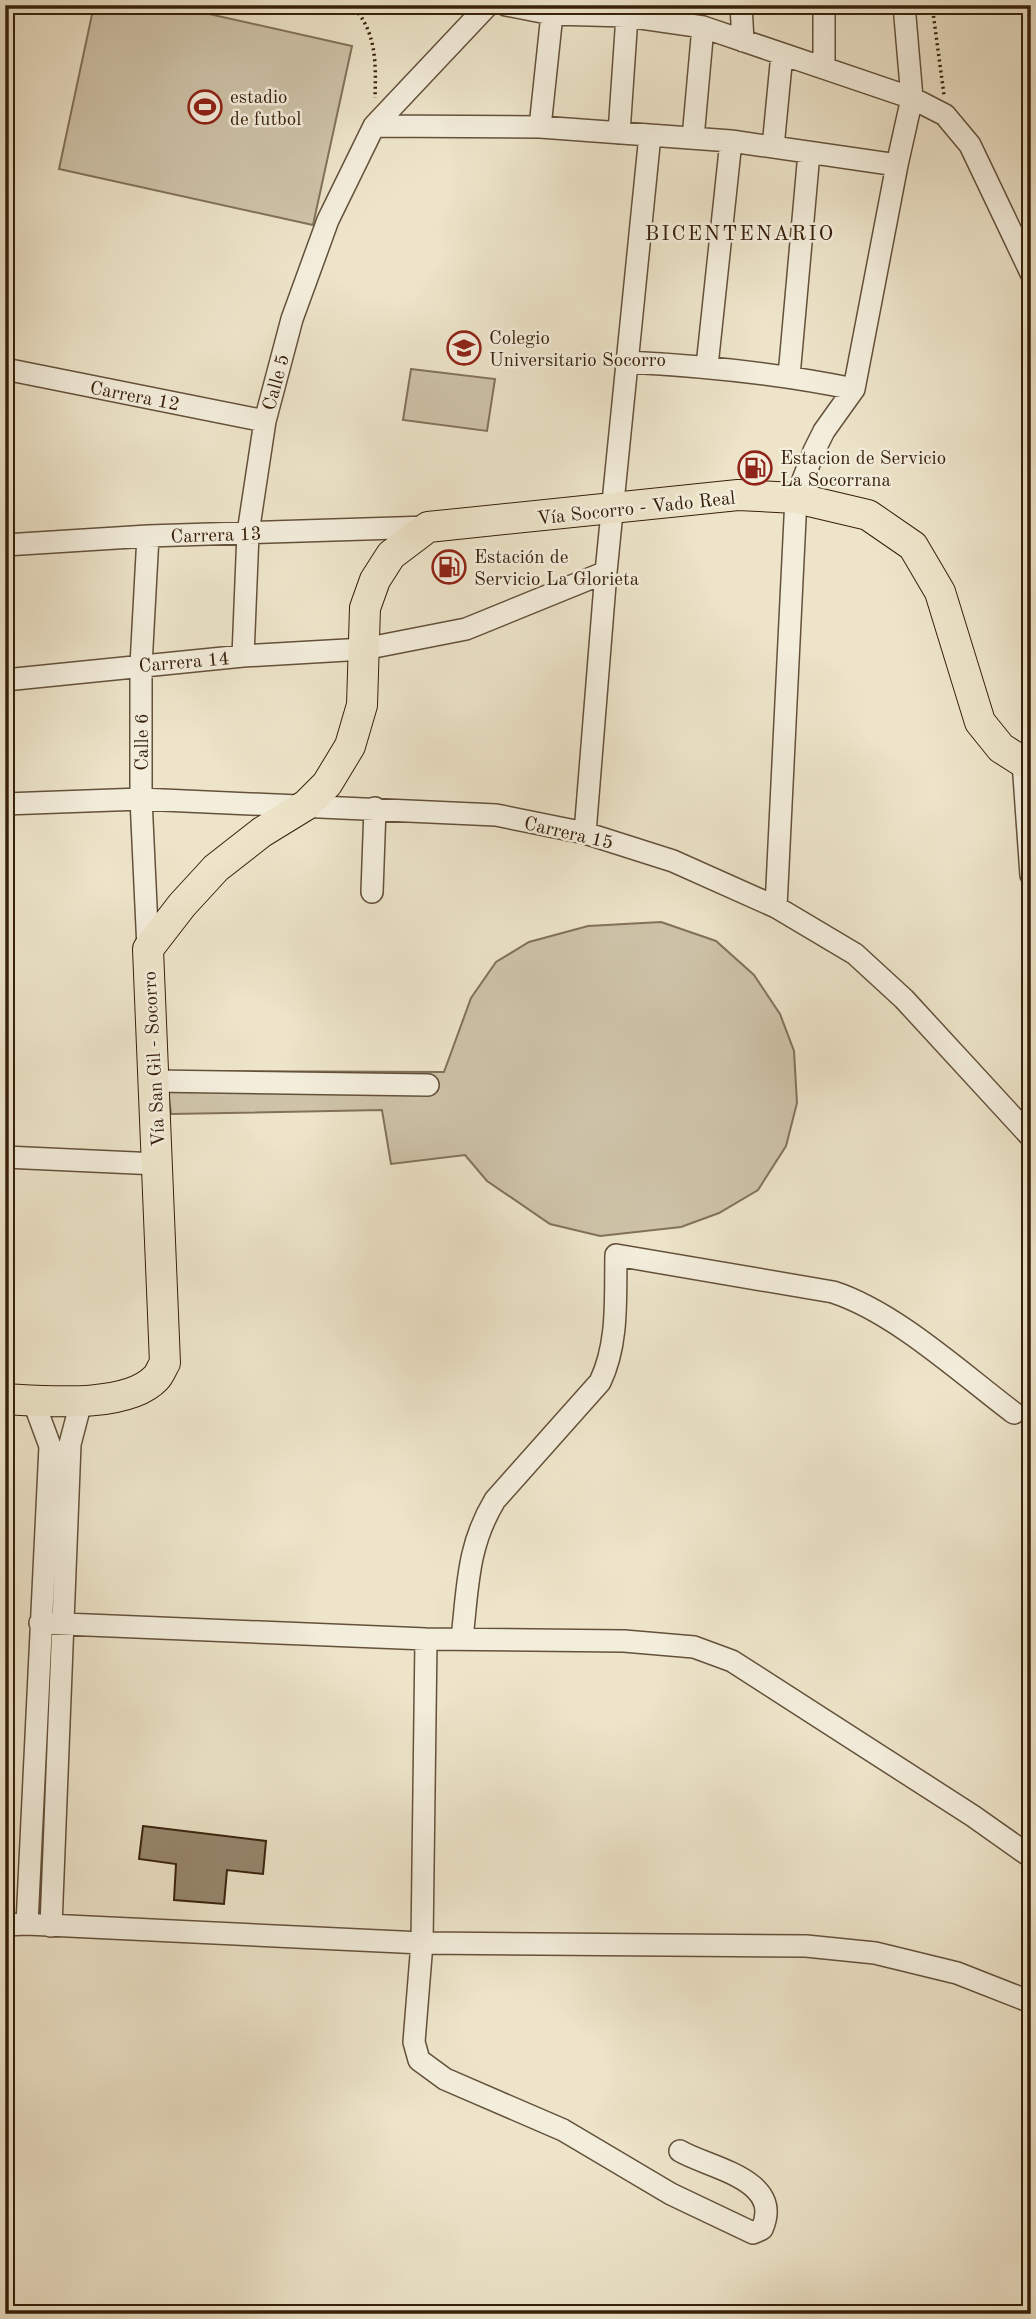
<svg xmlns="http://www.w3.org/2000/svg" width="1036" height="2319" font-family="'Old Standard TT',serif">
	<rect width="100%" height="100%" fill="#ede4c9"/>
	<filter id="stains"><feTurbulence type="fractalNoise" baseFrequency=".00286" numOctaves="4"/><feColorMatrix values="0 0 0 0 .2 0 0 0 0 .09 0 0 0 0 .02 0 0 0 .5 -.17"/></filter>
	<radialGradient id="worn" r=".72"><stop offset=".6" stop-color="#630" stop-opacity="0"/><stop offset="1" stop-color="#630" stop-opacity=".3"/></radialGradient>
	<path fill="#cec3a9" stroke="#82725a" stroke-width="2" d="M94,5H169L352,46L313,225L59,169Z
		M411,369L495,379L487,431L403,420Z
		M661,922L716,941L754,975L780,1014L794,1051L797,1103L786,1146L758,1190L719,1213L681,1227L600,1236L550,1224L487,1181L465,1155L391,1164L382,1110L171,1114L165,1071L444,1072L471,998L496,962L529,942L588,926Z"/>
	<path fill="#96866d" stroke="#37200a" stroke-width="2" d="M143,1826L266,1841L263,1874L227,1870L224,1904L174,1900L176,1864L139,1859Z"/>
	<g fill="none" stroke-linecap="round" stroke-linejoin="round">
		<defs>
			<path id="minor" d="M506,5L552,14L627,16L703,27L912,98L945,115L970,145L1031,273
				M741,5L743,41
				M824,5V68
				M374,126L540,127L731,141L897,165
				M540,127L552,14
				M619,133L627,16
				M693,138L703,27
				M773,147L782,54
				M627,362C706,366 777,373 854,389
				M707,366L731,141
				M5,369L265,421
				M789,376L809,153
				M5,545L148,536L428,527
				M243,656L248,533L265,421L292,319L328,220L374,126L488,5
				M5,680L243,656L364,649L466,629L606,572
				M1023,762L1031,875
				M5,804L141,799L496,815L585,833L673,861L776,907L855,954L904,999L1031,1137
				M585,833L606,572L650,135
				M372,892L375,808
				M776,907L796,498L814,451L824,431L854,389L897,165L912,98L904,5
				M148,949L141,799V665L148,536
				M154,1081L428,1085
				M5,1157L157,1164
				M40,1623L426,1639L624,1641L694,1647L732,1661L973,1816L1031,1857
				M462,1638C468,1587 467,1546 495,1500L600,1382C619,1343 615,1296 616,1255L833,1292C895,1312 961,1373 1014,1413
				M426,1639L422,1943L414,2042L419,2060L445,2079L563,2130L671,2194L753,2233L762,2229C784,2179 709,2168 680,2151
				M27,1924L50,1446L33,1400
				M5,1925L27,1924L422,1943L806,1946L875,1953L957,1973L1031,2002
				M51,1926L70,1444L81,1402"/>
			<path id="highway" d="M5,1399C45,1401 127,1409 156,1378C160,1374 162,1367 165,1363L148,949L182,905L216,868L262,832L306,805L327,784L350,746L362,705L365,608L375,580L391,555L428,527L738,495L796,498L868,515L913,546L940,592L980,722L1001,748L1023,762H1031"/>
		</defs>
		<use href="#minor" stroke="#64513a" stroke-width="24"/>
		<use href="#highway" stroke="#37200a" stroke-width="32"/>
		<path stroke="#37200a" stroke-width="3.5" stroke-dasharray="2 3.5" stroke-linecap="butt" d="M351,5C377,30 376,64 375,98
			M932,5L944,95"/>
		<use href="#minor" stroke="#f3eddc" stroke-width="21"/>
		<use href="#highway" stroke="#ede4c9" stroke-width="30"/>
	</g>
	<defs>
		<symbol id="stadium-ring" viewBox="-11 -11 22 22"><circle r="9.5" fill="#f3eddc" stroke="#8f2418" stroke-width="1.5"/><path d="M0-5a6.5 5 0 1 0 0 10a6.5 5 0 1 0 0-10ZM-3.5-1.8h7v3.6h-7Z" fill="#8f2418"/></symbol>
		<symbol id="school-ring" viewBox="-11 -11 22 22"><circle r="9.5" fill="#f3eddc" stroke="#8f2418" stroke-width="1.5"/><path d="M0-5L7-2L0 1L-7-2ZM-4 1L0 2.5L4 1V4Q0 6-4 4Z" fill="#8f2418"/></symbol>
		<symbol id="fuel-ring" viewBox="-11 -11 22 22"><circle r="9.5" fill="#f3eddc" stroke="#8f2418" stroke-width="1.5"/><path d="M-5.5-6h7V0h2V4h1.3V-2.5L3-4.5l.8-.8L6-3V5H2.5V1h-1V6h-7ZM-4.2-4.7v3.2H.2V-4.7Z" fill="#8f2418"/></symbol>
	</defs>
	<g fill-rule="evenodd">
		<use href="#stadium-ring" x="186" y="88" width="38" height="38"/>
		<use href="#school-ring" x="445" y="329" width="38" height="38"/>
		<use href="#fuel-ring" x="736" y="449" width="38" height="38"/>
		<use href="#fuel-ring" x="430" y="548" width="38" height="38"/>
	</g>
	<g text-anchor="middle" stroke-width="5" stroke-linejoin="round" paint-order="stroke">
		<g font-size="19" fill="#37200a" stroke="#f3eddc" text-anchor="start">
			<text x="230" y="103">estadio<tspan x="230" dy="22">de futbol</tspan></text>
			<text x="489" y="344">Colegio<tspan x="489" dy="22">Universitario Socorro</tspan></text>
			<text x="780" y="464">Estacion de Servicio<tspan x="780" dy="22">La Socorrana</tspan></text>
			<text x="474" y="563">Estación de<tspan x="474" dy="22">Servicio La Glorieta</tspan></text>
		</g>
		<g font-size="19" fill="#37200a" stroke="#f3eddc">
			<text transform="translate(275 382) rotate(-75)" y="7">Calle 5</text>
			<text transform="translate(135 395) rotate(11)" y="7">Carrera 12</text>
			<text transform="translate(636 507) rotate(-6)" y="7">Vía Socorro - Vado Real</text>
			<text transform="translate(216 534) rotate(-2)" y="7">Carrera 13</text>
			<text transform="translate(184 661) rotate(-5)" y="7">Carrera 14</text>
			<text transform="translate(141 742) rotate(-90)" y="7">Calle 6</text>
			<text transform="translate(569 832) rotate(13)" y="7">Carrera 15</text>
			<text transform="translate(153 1059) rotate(-93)" y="7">Vía San Gil - Socorro</text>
		</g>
		<g font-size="21" letter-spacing="2" fill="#37200a" stroke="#f3eddc">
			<text x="740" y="240">BICENTENARIO</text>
		</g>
	</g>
	<rect width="1036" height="2319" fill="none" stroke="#ede4c9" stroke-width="28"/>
	<rect x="7" y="7" width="1022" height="2305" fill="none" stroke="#37200a" stroke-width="3.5"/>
	<rect x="14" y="14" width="1008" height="2291" fill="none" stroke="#37200a" stroke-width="2"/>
	<rect width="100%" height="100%" filter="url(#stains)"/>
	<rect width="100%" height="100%" fill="url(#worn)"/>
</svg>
